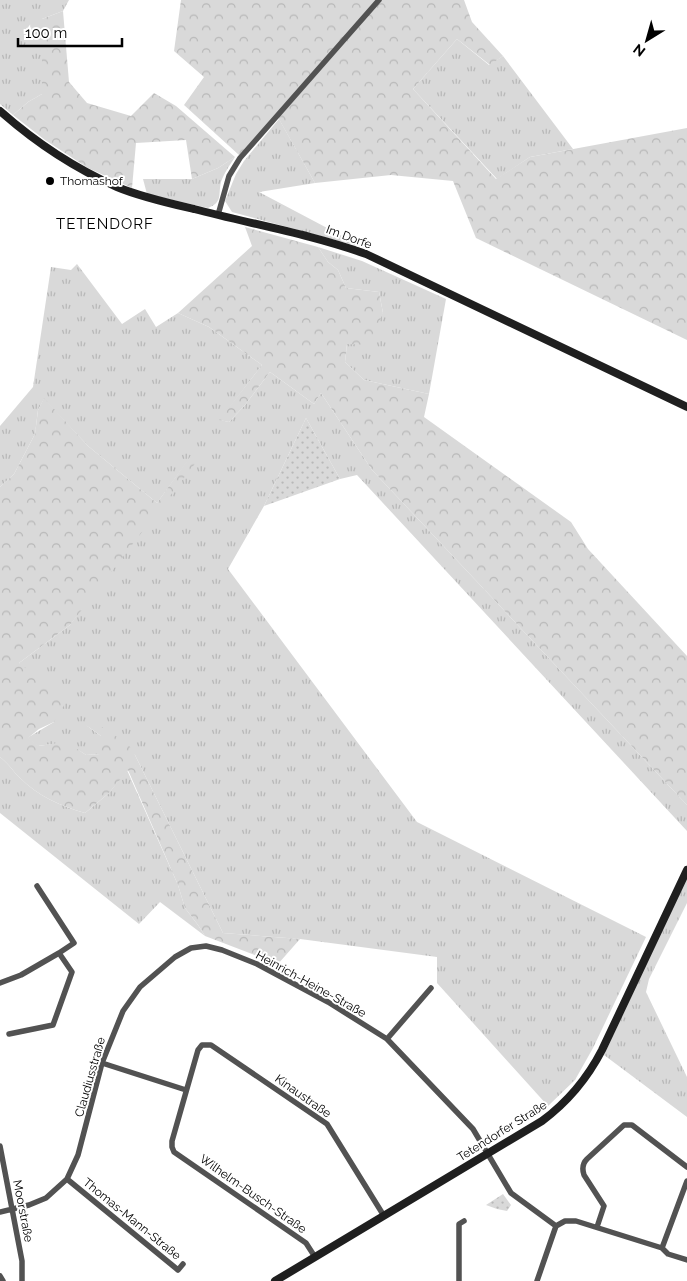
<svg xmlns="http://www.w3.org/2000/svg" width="687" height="1281" font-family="Raleway,sans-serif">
	<defs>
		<pattern id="grass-tufts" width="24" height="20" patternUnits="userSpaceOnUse" patternTransform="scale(1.25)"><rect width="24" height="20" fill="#d9d9d9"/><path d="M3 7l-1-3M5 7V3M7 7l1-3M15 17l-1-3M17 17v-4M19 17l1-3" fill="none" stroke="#b8b8b8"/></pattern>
		<pattern id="forest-crowns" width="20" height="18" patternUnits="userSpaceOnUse" patternTransform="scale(1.25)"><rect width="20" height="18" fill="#d9d9d9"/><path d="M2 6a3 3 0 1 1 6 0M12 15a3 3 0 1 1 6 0" fill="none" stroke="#b8b8b8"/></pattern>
		<pattern id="park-dots" width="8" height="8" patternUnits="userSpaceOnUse" patternTransform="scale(1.25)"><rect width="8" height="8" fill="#d9d9d9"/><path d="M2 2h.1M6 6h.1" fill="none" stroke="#b8b8b8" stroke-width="1.8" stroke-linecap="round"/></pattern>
	</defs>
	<rect width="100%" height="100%" fill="#fff"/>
	<path fill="url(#grass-tufts)" d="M0,0H69L63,11L42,19V94L28,102L13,115L0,104Z
		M457,39L489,65L503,56L573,149L530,157L497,179L413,89Z
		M279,119L315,183L259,192L365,248L232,212L225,201L236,174L244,161Z
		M235,157C230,165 224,173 221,182C218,195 223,202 208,208L147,194L143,179H192L218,168Z
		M318,247L362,261L446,299L429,394L364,380L345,362L347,344L383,313L379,292L346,288L338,270L328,262Z
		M77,264L122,324L145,309L156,327L178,313L209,327L262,365L220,420L229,422L245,405L270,372L314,404L321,393L372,470L687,805V831L357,475L340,479L306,418L264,506L228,569L417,822L646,937L593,1048L575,1080L548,1106L437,983V957L300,939L223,933L135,755L86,725L101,736V754L86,755C66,742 62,743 38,746L27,738L54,722L19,663L70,625L195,451L157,503L88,446L44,399L38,410L35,434L14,474L0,487V426L33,387L51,267L71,270Z
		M0,757C8,763 12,770 19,777C38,796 60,806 85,813L109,793L127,770L178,885L185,908L198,925L205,936L160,902L139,924L0,813Z
		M687,877V903L649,979L646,992L687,1077V1117L604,1055Z"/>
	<path fill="url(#forest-crowns)" d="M181,0H464L472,22L503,56L490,65L457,39L413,89L496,179L530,157L687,128V340L476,238L453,181L391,175L315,183L276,114L239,155L184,105L204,77L174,51Z
		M63,11L69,82L87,103L131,116L154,93L176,106L235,157L218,168L192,179L186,140L136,143L132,188L88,168L45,140L13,115L28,102L42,94V19Z
		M245,227L318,247L328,262L338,270L346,288L379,292L383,313L369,345L347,344L345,362L364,380L429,394L424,417L571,522L588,549L687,656V805L372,470L321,393L314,404L270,372L245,405L229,422L219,420L262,365L209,327L178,313L252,246Z
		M44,398L88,446L157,503L195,450L204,452L70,625L19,663L67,700L54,722L39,729L28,738L39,746L57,743L64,740L86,755L100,754L101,736L86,725L88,718L128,744L135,755L223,933L300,939L278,964L205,936L198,925L185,908L178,885L128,770L109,793L85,813C60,806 38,796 19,777C12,770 8,763 0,757V487L14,474L35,434L38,410Z"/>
	<path fill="url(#park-dots)" d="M306,418L340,479L264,506Z
		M503,1194L511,1205L507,1211L497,1209L486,1205Z"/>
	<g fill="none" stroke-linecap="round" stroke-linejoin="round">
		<path stroke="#525252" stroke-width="5.5" d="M218,215L229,176L240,158L379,0
			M37,886L74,943L59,953
			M0,983L21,975L59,953L72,972L53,1025L9,1034
			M387,1039L431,988
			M102,1063L186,1090
			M0,1146L22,1261V1281
			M67,1179L178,1270L183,1264
			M0,1212L29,1205L46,1198L67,1179L78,1155L102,1063L123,1011L140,987L175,957L191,948L206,946L222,950L257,964L328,1002L387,1039L473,1129L511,1193L556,1226
			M556,1226L565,1221H576L662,1248L668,1254L687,1260
			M597,1227L604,1206L584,1175C582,1169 582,1164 587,1159L624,1125H632L687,1167
			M662,1248L687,1181
			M315,1257L306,1243L174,1152L172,1147V1141L198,1050L202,1045H211L327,1124L384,1216
			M0,1276L3,1281
			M459,1281V1224L464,1221
			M537,1281L556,1226"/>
		<path stroke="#1f1f1f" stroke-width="8" d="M0,111C35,142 74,168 117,187C141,197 168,203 194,209C251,224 310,234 366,254L687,407
			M275,1281L542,1121C569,1101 587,1079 602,1050L687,870"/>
	</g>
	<circle fill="#000" stroke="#fff" stroke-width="2" cx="50" cy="181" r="5"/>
	<g text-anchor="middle" stroke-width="4" stroke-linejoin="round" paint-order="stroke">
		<g font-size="12" fill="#000" stroke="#fff" text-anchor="start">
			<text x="60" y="185">Thomashof</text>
		</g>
		<g font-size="12" fill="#000" stroke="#fff">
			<text transform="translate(349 237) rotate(20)" y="4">Im Dorfe</text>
			<text transform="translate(311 984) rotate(29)" y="4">Heinrich-Heine-Straße</text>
			<text transform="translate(90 1077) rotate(-74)" y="4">Claudiusstraße</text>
			<text transform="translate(303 1096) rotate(35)" y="4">Kinaustraße</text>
			<text transform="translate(502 1131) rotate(-32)" y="4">Tetendorfer Straße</text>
			<text transform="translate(253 1194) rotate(35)" y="4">Wilhelm-Busch-Straße</text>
			<text transform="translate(23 1211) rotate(79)" y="4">Moorstraße</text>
			<text transform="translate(132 1219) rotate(39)" y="4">Thomas-Mann-Straße</text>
		</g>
		<g font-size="15" letter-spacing="1" fill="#000" stroke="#fff">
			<text x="105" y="229">TETENDORF</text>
		</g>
	</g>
	<g transform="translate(647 40) rotate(217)" stroke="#ffffff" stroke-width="4" paint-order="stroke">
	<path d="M0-4L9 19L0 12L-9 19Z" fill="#000000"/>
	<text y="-8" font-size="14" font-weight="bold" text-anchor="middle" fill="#000000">N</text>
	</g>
	<path d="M18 38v8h104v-8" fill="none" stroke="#000000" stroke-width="2.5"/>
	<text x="25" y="38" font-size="15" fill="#000000" stroke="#ffffff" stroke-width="4" paint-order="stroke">100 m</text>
</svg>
